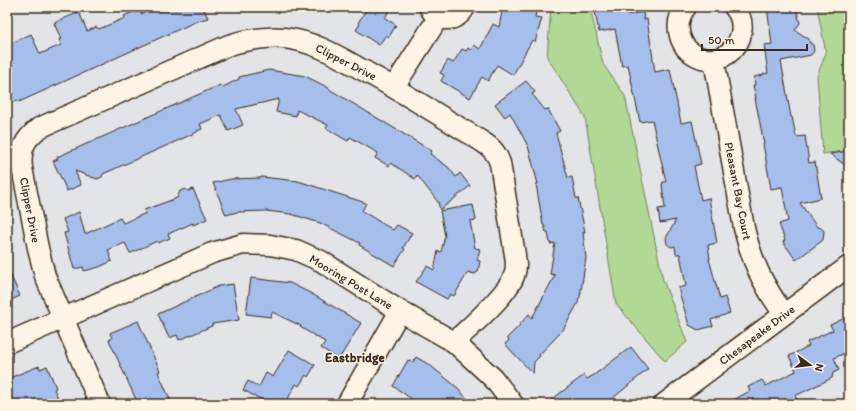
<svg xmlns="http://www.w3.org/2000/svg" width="856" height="411" font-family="Itim,sans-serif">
	<rect width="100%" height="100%" fill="#e2e4e7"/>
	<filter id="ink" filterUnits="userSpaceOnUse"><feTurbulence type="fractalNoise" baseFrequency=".025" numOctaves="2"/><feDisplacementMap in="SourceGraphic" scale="8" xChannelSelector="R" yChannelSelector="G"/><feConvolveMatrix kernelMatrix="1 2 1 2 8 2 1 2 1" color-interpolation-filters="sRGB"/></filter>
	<g filter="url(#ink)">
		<path fill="#b1d894" stroke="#768159" d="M551,7H590L603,64L625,96L663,280L687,342L665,361L616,304L585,117L547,57Z
			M817,7H849V154L842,151L823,154L817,76L826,53Z"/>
		<path fill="#a6beec" stroke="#3b2a1e" d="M156,7H203L208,18L195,22L19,102L18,100L7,105V45L31,34L40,54L61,45L59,39H61L54,23L79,12L87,31L97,27L99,29L125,18L124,16L139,9L141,14Z
			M368,7H391L385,18L396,25L389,37L386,35L379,45L356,30L360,24L358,23Z
			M503,7H537L535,17L542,18L535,42L532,40L513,75L497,65L488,81L482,77L470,98L441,81L444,75L440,73L448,60L453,63L462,49L466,51L468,48L471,50L474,45L480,49L493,24L499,27Z
			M594,7H625L627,15L643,12L644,20L647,19L655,72L670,69L681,123L692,121L701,164L694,166L701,200L709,198L717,243L708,245L710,259H709L720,299L725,297L730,313L711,320L713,326L698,330L689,325L678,288L686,286L680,254H676L675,246L671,247L667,244L666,238L676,220L660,223L658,209L665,208L662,185L663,182H666L652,120L640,122L628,65L622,66L615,29L599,32Z
			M767,7H796L800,23L795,30L809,39L810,43L813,45L814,51L811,55L781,61L791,117H792L796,136H797V137L805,136L809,163L815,162L821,198L800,203L817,227L821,228L824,231L823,240L796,260L783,242L785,240L779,224L788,221L782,187L771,189L763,144H764L755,98H756L753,85H755L754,77L763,75V74L768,73L764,45L772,44Z
			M269,70L305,76L329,88V89L432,151L430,154L448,167L456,177L460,173L470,186L440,210L438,202L417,175L415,179L391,163L389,166L375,158L378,153L350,137L348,141L346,140L326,128L328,125L297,110L296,116L276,112L279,99L236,109L243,125L228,131L221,115L200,124L202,129L197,131V132L103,174L102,177L97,179L75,171L81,185L67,191L53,161L58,159L57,157L220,85L221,88L239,79V77Z
			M526,81L535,92L532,94L545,110L548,109L560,131L556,133L568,178L572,177L576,198H578L585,232H583L586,258L580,297L578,300L579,301L563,330L539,355L540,356L534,362L533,374L505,344L509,340L507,338L520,325V324L529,314L532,318L555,275L550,274L555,243L550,244L548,232H546L544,225H543L536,184H538L528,146L510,113L505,117L495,104Z
			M849,151V168L830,154Z
			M261,177L298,181L366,203L362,211L393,230L397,225L412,233L403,248L405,249L394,266L359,245L360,243L320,223L291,214L266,211L237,212L226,215L213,183L231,179L261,178Z
			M185,189L188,191L193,189L207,219L193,225V223L168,234L170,238L158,243L157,241L131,253H130L125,243L108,250L112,261L99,267L84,271L83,267L74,269L64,233L68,232L63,219L79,212L85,234L120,218L123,223L146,213L144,210L177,198L180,191Z
			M473,205L476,220L470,221L475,248L480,249L477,260L480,261L478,272L474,274L468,272L454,296L450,294L447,299L416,282L427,266L434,270L438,251L441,252L445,236L440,211Z
			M7,267L20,296L7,302Z
			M251,278L290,283L312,294L361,323L339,359L321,348L325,342L300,327L301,326L272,312L271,317L246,314Z
			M233,284L239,320L212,324V326L179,340L177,335L169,338L158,314L219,286Z
			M845,318L849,327V351L834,358L839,370L833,373L832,378L795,396L799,404H726L750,391L748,387L762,380L766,386L796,371L789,356L809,346L807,342L833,330L830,325Z
			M138,321L160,371L158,372L172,404H138L109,340L112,338L110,333Z
			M631,347L648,369L606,404H546L584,375L587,379L594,375Z
			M289,350L315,365L308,377L306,375L299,386L296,384L285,404H270L243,390L248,381L259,387L266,373L273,377Z
			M416,357L431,366L459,389L471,404H409L413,400L393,386L408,360L413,362Z
			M39,366L40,369L47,366L56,388L54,389L58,398L44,404H7V379Z"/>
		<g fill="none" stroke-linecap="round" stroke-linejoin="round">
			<defs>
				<path id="minor" d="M686,7C679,15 677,25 680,36C683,46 687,51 697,56C727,71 756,32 734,7
					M430,8C438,24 458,22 465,7
					M714,60L744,228C752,262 763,285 784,314
					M394,87L438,18
					M7,343L212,253L243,244L270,245L296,250L321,261L400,311L454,342L493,378L513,404
					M100,404L45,276L38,248L22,168C20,149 24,140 39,128L229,45C247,40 265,36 284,38C315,41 341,58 368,73C406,94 444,118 481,141C491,147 496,152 500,163L515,255C516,262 517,269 514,276C507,295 470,327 454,342
					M347,404L400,311
					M664,404L849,266"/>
			</defs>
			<use href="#minor" stroke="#3b2a1e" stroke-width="23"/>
			<use href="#minor" stroke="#fcf5e5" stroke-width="20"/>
		</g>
	</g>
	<g text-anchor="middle" stroke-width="3" stroke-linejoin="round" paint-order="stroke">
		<g font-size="12" fill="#3b2a1e" stroke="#fcf5e5">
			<text transform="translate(346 62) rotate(27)" y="4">Clipper Drive</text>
			<text transform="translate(738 191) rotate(79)" y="4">Pleasant Bay Court</text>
			<text transform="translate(30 210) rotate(79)" y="4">Clipper Drive</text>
			<text transform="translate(351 282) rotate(31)" y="4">Mooring Post Lane</text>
			<text transform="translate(757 335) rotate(-37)" y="4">Chesapeake Drive</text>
		</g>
		<g font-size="13" font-weight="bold" fill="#3b2a1e" stroke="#fcf5e5">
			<text x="355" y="362">Eastbridge</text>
		</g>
	</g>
	<rect width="856" height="411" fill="none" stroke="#fcf5e5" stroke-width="24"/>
	<rect x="12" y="12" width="832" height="387" fill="none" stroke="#3b2a1e" stroke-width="1.5" filter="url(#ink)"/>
	<g transform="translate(810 365) rotate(105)" stroke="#fcf5e5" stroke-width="3" paint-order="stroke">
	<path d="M0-3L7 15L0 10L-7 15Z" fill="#3b2a1e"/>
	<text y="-6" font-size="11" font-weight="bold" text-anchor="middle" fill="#3b2a1e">N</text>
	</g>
	<path d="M702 44v6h105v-6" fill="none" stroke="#3b2a1e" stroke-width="2"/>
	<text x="708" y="44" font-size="12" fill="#3b2a1e" stroke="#fcf5e5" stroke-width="3" paint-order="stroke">50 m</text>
</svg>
